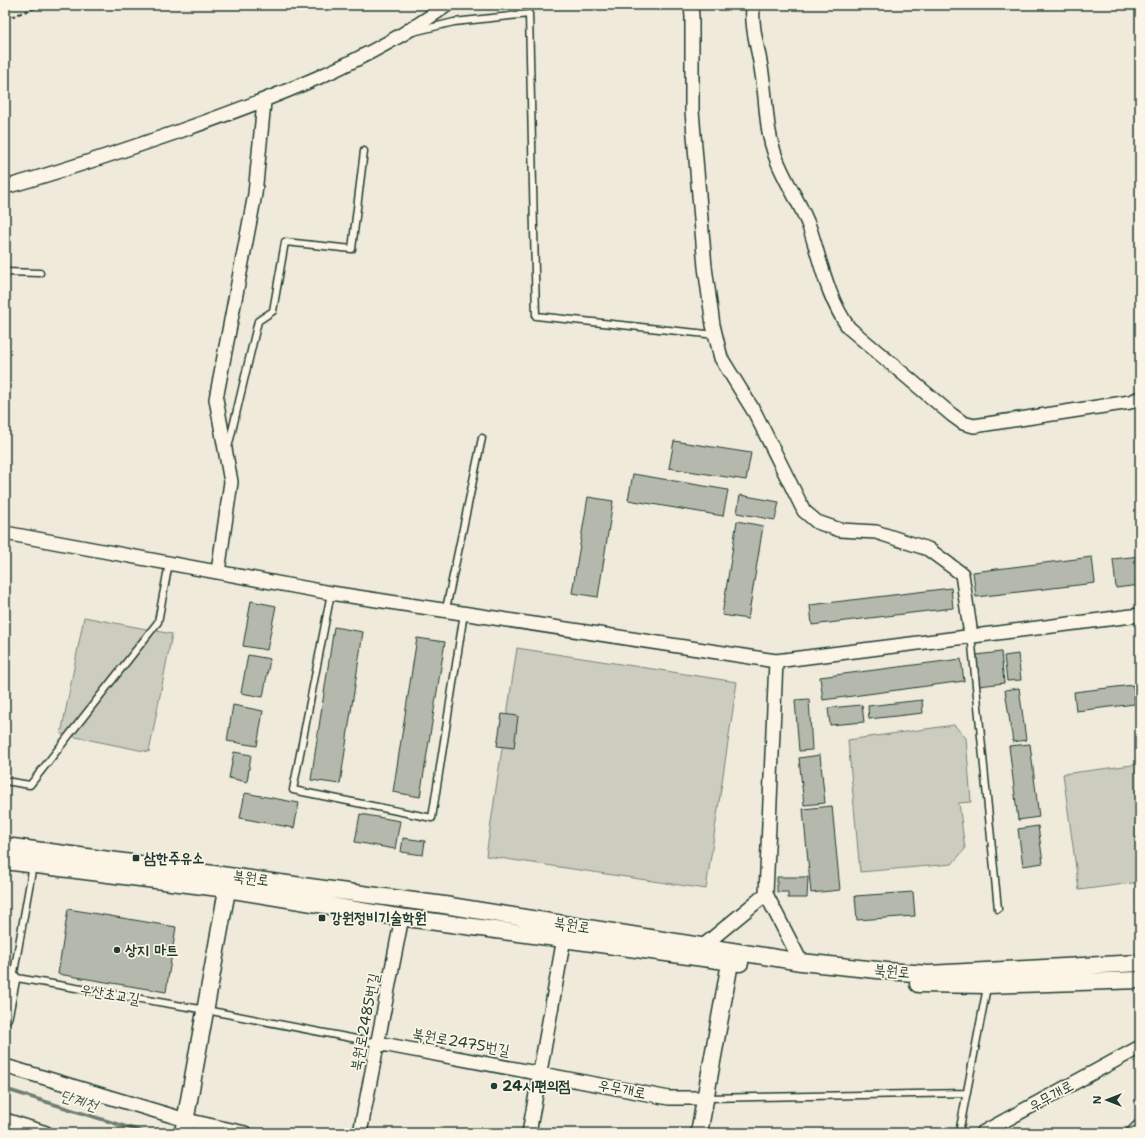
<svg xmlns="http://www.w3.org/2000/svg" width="1145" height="1138" font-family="'Shantell Sans','Poor Story',sans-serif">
	<rect width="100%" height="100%" fill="#efeada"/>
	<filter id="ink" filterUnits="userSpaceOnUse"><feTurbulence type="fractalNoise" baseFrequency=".025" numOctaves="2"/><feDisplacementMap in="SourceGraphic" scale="8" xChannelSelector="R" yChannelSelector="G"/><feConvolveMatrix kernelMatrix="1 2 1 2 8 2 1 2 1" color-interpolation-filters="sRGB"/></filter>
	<g filter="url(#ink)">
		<path fill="#cccdbf" stroke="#76857a" d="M84,617L172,634L149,752L61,734Z
			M517,648L737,682L706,889L486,856Z
			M954,725L966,738L971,802L959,803L965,849L952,864L860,872L848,740Z
			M1140,764V882L1079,890L1063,774Z"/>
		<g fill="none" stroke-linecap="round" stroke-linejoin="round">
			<path stroke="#6c7d71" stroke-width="3.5" d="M5,1089L146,1133"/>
		</g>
		<path fill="#b5b9ad" stroke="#1f3d34" d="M674,441L751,453L746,480L669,468Z
			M633,474L728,490L723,516L628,500Z
			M740,495L779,502L775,520L737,513Z
			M588,497L613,501L598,597L572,593Z
			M737,521L763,526L748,619L722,615Z
			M1140,556V585L1116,588L1113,559Z
			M1092,557L1095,583L976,597L973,572Z
			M951,588L953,608L812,625L810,605Z
			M251,601L276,606L267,650L243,646Z
			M334,627L363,632L340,784L311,780Z
			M417,638L445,642L420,797L393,792Z
			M1001,652L1004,683L979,686L976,655Z
			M1018,654L1021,680L1007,681L1004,656Z
			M248,655L270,659L263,697L241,693Z
			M961,659L964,681L823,700L820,677Z
			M1133,685L1135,704L1076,711L1074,692Z
			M1019,688L1026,740L1013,742L1005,690Z
			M809,699L812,750L799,751L795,700Z
			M922,700L923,713L869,719L868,706Z
			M233,705L263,711L257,746L227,741Z
			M862,705L864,722L830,725L828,708Z
			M502,714L518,716L514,748L497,746Z
			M1030,744L1039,817L1018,820L1009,746Z
			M234,752L251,755L247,782L229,778Z
			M820,755L825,803L804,805L799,758Z
			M245,793L299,803L294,828L240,818Z
			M832,806L840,890L811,893L803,809Z
			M360,814L400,821L395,849L355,842Z
			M1038,826L1043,863L1023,866L1018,829Z
			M403,838L425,841L423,855L401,852Z
			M777,877H808L807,898H788V892H777Z
			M913,892L915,916L857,920L855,896Z
			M68,909L176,927L166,992L58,974Z"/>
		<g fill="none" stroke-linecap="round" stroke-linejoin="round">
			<defs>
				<path id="service" d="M413,32L454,22L529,14L536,316L716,335
					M5,272L40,273
					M228,448L258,321L273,311L285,242L352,249L364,151
					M331,593L293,790L432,818L464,613
					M446,609L482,438
					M971,635L998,909
					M5,781L30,785L158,622L169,563
					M5,976L206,1010L377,1043
					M13,978L33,865
					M707,1098L967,1093
					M959,1133L987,987"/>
				<path id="pedestrian" d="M1131,1133L1140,1124"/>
				<path id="minor" d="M691,5L692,17V111L705,267L713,325L721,358L755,413L804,511L817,522L840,530L876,532L928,549L962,574L971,635
					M753,5C751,30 759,50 762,74C767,102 765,127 775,155C784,181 801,203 810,229C821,263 828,299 849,328L952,415L963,423L974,426L1130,402L1140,398
					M5,187C64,171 122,151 180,131C273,98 367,63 447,5
					M5,533L331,593L776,661L1140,615
					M218,572L231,482L216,399L255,194L264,102
					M776,661L766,894L801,962
					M703,946L766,894
					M5,1017L13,978
					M377,1043L669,1098H705
					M5,1066L186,1120L245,1133
					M5,1120L46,1133
					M360,1133L402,917
					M529,1133L564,938
					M982,1133L1140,1047"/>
				<path id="tertiary" d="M5,846L444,905L801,962L887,971L928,974L1140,963
					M5,861L227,889L392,916L740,963
					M918,984L988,985L1140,980
					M183,1133L229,879
					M699,1133L732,952"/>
			</defs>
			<use href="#service" stroke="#1f3d34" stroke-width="9"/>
			<use href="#pedestrian" stroke="#1f3d34" stroke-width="13"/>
			<use href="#minor" stroke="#1f3d34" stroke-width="16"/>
			<use href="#tertiary" stroke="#1f3d34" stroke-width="19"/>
			<path stroke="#1f3d34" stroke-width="2" stroke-dasharray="4 3" stroke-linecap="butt" d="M5,19L43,5"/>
			<use href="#service" stroke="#fcf5e5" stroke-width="6"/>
			<use href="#pedestrian" stroke="#fcf5e5" stroke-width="10"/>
			<use href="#minor" stroke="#fcf5e5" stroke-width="13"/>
			<use href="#tertiary" stroke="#fcf5e5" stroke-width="16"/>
		</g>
	</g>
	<g fill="#1f3d34" stroke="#fcf5e5" stroke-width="1.5">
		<rect x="132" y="854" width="8" height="8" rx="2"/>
		<rect x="318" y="914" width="8" height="8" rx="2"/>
		<circle cx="117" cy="950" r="4"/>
		<circle cx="494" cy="1086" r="4"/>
	</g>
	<g text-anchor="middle" stroke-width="3.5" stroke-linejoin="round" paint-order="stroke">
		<g font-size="15" font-weight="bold" fill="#1f3d34" stroke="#fcf5e5" text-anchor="start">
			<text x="144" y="863">삼한주유소</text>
			<text x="330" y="923">강원정비기술학원</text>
			<text x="125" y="955">상지 마트</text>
			<text x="502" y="1091">24시편의점</text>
		</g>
		<g font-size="15" fill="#1f3d34" stroke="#fcf5e5">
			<text transform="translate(251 878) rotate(8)" y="5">북원로</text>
			<text transform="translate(572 925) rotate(9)" y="5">북원로</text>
			<text transform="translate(892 971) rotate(5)" y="5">북원로</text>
			<text transform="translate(110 994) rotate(10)" y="5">우산초교길</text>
			<text transform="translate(365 1022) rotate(-79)" y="5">북원로2485번길</text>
			<text transform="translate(461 1042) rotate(10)" y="5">북원로2475번길</text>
			<text transform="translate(622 1089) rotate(11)" y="5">우무개로</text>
			<text transform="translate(1051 1096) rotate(-29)" y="5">우무개로</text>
		</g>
		<g font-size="16" font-style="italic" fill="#455d53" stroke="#fcf5e5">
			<text transform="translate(79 1100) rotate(17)" y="6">단계천</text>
		</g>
	</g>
	<rect width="1145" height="1138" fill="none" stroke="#fcf5e5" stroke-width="20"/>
	<rect x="10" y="10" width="1125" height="1118" fill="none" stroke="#1f3d34" stroke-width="1.5" filter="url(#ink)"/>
	<g transform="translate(1107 1100) rotate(270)" stroke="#fcf5e5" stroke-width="3" paint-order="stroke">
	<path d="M0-3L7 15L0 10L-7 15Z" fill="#1f3d34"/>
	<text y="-6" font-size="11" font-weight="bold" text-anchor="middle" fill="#1f3d34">N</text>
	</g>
</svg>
